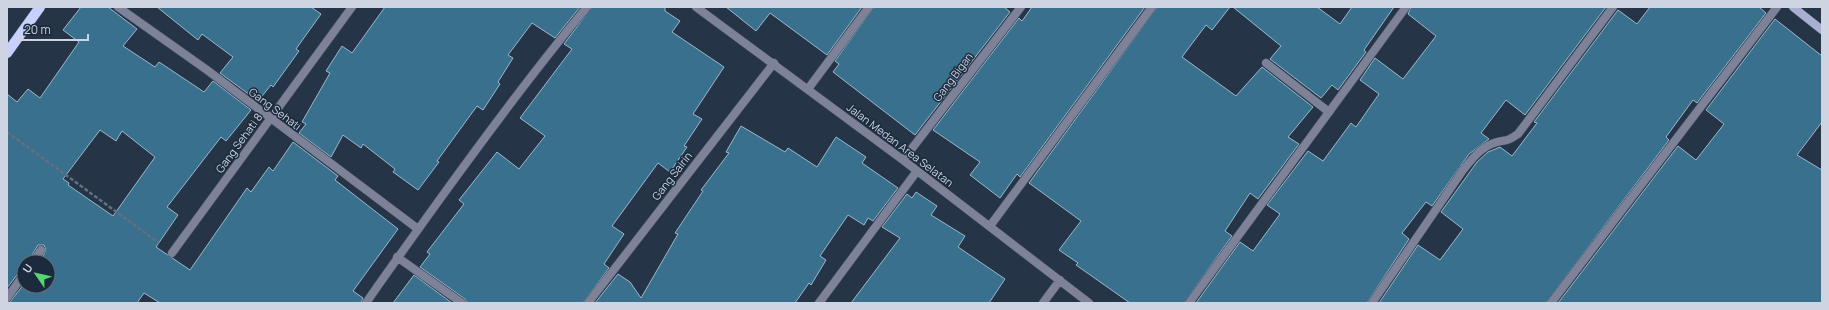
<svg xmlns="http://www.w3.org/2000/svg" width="1829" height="310" font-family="Manrope,sans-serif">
	<rect width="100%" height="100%" fill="#253447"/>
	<path fill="#39708d" stroke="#9cb9ca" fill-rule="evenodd" d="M81,7H108L137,29L123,46L155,67L159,62L204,92L213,81L251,110L226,141L221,137L167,207L178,215L156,247L190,270L247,188L251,192L269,167L273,171L293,142L338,176L335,180L398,229L353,291L363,298L361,303H160L144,293L137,303H9L24,284V286H48V262H40L46,250L44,245H38L28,262H24V269L20,271L7,288V94L17,102L28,89L40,98L79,42L63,30ZM100,130L116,141L122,131L155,157L113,216L68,185L69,183L63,179Z
		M157,7H311L321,14L296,49L299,51L273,87L271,85L258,101L220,73L233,57L202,34L198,40Z
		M385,7H580L555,38L532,23L508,55L513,58L498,82L500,84L483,110L477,106L437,161L439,162L418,190L393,172L395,169L363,144L361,148L343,135L331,157L299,133L306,124L302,122L330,73L326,71L342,46L352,53Z
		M592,7H665V11L680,21L672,32L724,67L693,114L702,119L684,146L687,147L670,172L658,163L612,226L624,234L604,264L609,268L583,303H467L465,299L420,267L430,254L427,252L464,204L459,200L497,152L519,169L545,136L520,118L572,49L564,44Z
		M726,7H862L827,55L770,13L756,31Z
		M874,7H1004L1010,12L915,135L833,72L839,64L835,61Z
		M1032,7H1145L1020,177L1017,174L1000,198L970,175L980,162L933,130L1019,18L1022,21Z
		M1157,7H1230L1212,30L1206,25L1182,57L1236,96L1262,67L1313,107L1288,137L1299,144L1258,199L1250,193L1225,231L1232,236L1184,303H1130L1076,265L1078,263L1059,250L1081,221L1029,183Z
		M1233,7H1317L1340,24L1352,7H1394L1364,50L1366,52L1338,90L1332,85L1321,98L1270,59L1281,46Z
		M1411,7H1606L1525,115L1506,100L1481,133L1489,139L1469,154L1432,206L1426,202L1402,233L1409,239L1367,303H1196L1240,242L1253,251L1280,214L1267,205L1308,151L1323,161L1351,123L1356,127L1379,94L1360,80L1375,58L1403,79L1436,36L1408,14Z
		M1650,7H1759L1766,13L1697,103L1693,100L1666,137L1669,140L1546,303H1379L1418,245L1440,260L1463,229L1441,212L1477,162L1488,152L1500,147L1512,156L1537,123L1534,122L1618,10L1637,24Z
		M1775,19L1822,56V122L1797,155L1822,170V303H1558L1678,146L1696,160L1724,124L1706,110Z
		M741,126L785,152L788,148L817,167L836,137L866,157L862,163L898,188L873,221L868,218L864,225L848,215L820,256L826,260L811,285L809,283L795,303H595L618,274L630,282L641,298L678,234L675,233L703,191L701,190L729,153L726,152Z
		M916,192L937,206L931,215L965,236L958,247L1005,279L989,303H851L900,238L882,227L907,194L912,198Z
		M414,275L452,303H393Z"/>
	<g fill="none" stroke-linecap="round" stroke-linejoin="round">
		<defs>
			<path id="lane" d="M1266,63L1329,112"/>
			<path id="street" d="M118,7L207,70L418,229
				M696,7L903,160L1089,303
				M808,89L869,7
				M903,160L1021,7
				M990,226L1152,7
				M172,253L352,7
				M397,257L462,303
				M33,262L41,250
				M7,298L24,274
				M366,303C390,268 415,234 440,199C487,134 535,69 587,7
				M588,303L774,63
				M819,303L917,171
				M1043,303L1060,280
				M1189,303L1406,7
				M1372,303L1463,170C1472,159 1480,148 1494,143C1506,139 1505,143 1518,134L1613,7
				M1551,303L1777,7"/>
			<path id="secondary" d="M1793,7L1822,30"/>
			<path id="primary" d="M7,53L40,7"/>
		</defs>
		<use href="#lane" stroke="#435163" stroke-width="9"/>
		<use href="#street" stroke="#435163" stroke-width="9"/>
		<use href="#secondary" stroke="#435163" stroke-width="9"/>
		<use href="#primary" stroke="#435163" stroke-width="11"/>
		<path stroke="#647081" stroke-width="2.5" stroke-dasharray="4 2" stroke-linecap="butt" d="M7,132L159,243"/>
		<use href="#lane" stroke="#7e8298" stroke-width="8"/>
		<use href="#street" stroke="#7e8298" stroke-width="8"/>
		<use href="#secondary" stroke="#a8afd1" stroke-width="8"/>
		<use href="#primary" stroke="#c8d1fe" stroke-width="10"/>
	</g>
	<g text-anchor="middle" stroke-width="3" stroke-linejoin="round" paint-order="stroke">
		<g font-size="11" fill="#ccd5e1" stroke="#1b2a3c">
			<text transform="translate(953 77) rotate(-53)" y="4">Gang Bigan</text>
			<text transform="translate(275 109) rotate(37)" y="4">Gang Sehati</text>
			<text transform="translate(239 143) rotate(-54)" y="4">Gang Sehati 8</text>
			<text transform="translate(900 145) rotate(37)" y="4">Jalan Medan Area Selatan</text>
			<text transform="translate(672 176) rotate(-52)" y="4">Gang Sairin</text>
		</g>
	</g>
	<rect width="1829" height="310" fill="none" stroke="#ccd5e1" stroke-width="16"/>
	<g transform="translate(36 274) rotate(304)"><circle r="19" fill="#1b2a3c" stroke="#626e7e"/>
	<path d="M0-3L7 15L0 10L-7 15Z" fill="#5bd56e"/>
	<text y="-6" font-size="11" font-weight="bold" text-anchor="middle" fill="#ccd5e1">U</text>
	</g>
	<path d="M18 34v6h70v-6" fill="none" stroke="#ccd5e1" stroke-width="2"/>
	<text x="24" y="34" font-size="12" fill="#ccd5e1" stroke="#1b2a3c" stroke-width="3" paint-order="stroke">20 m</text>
</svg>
